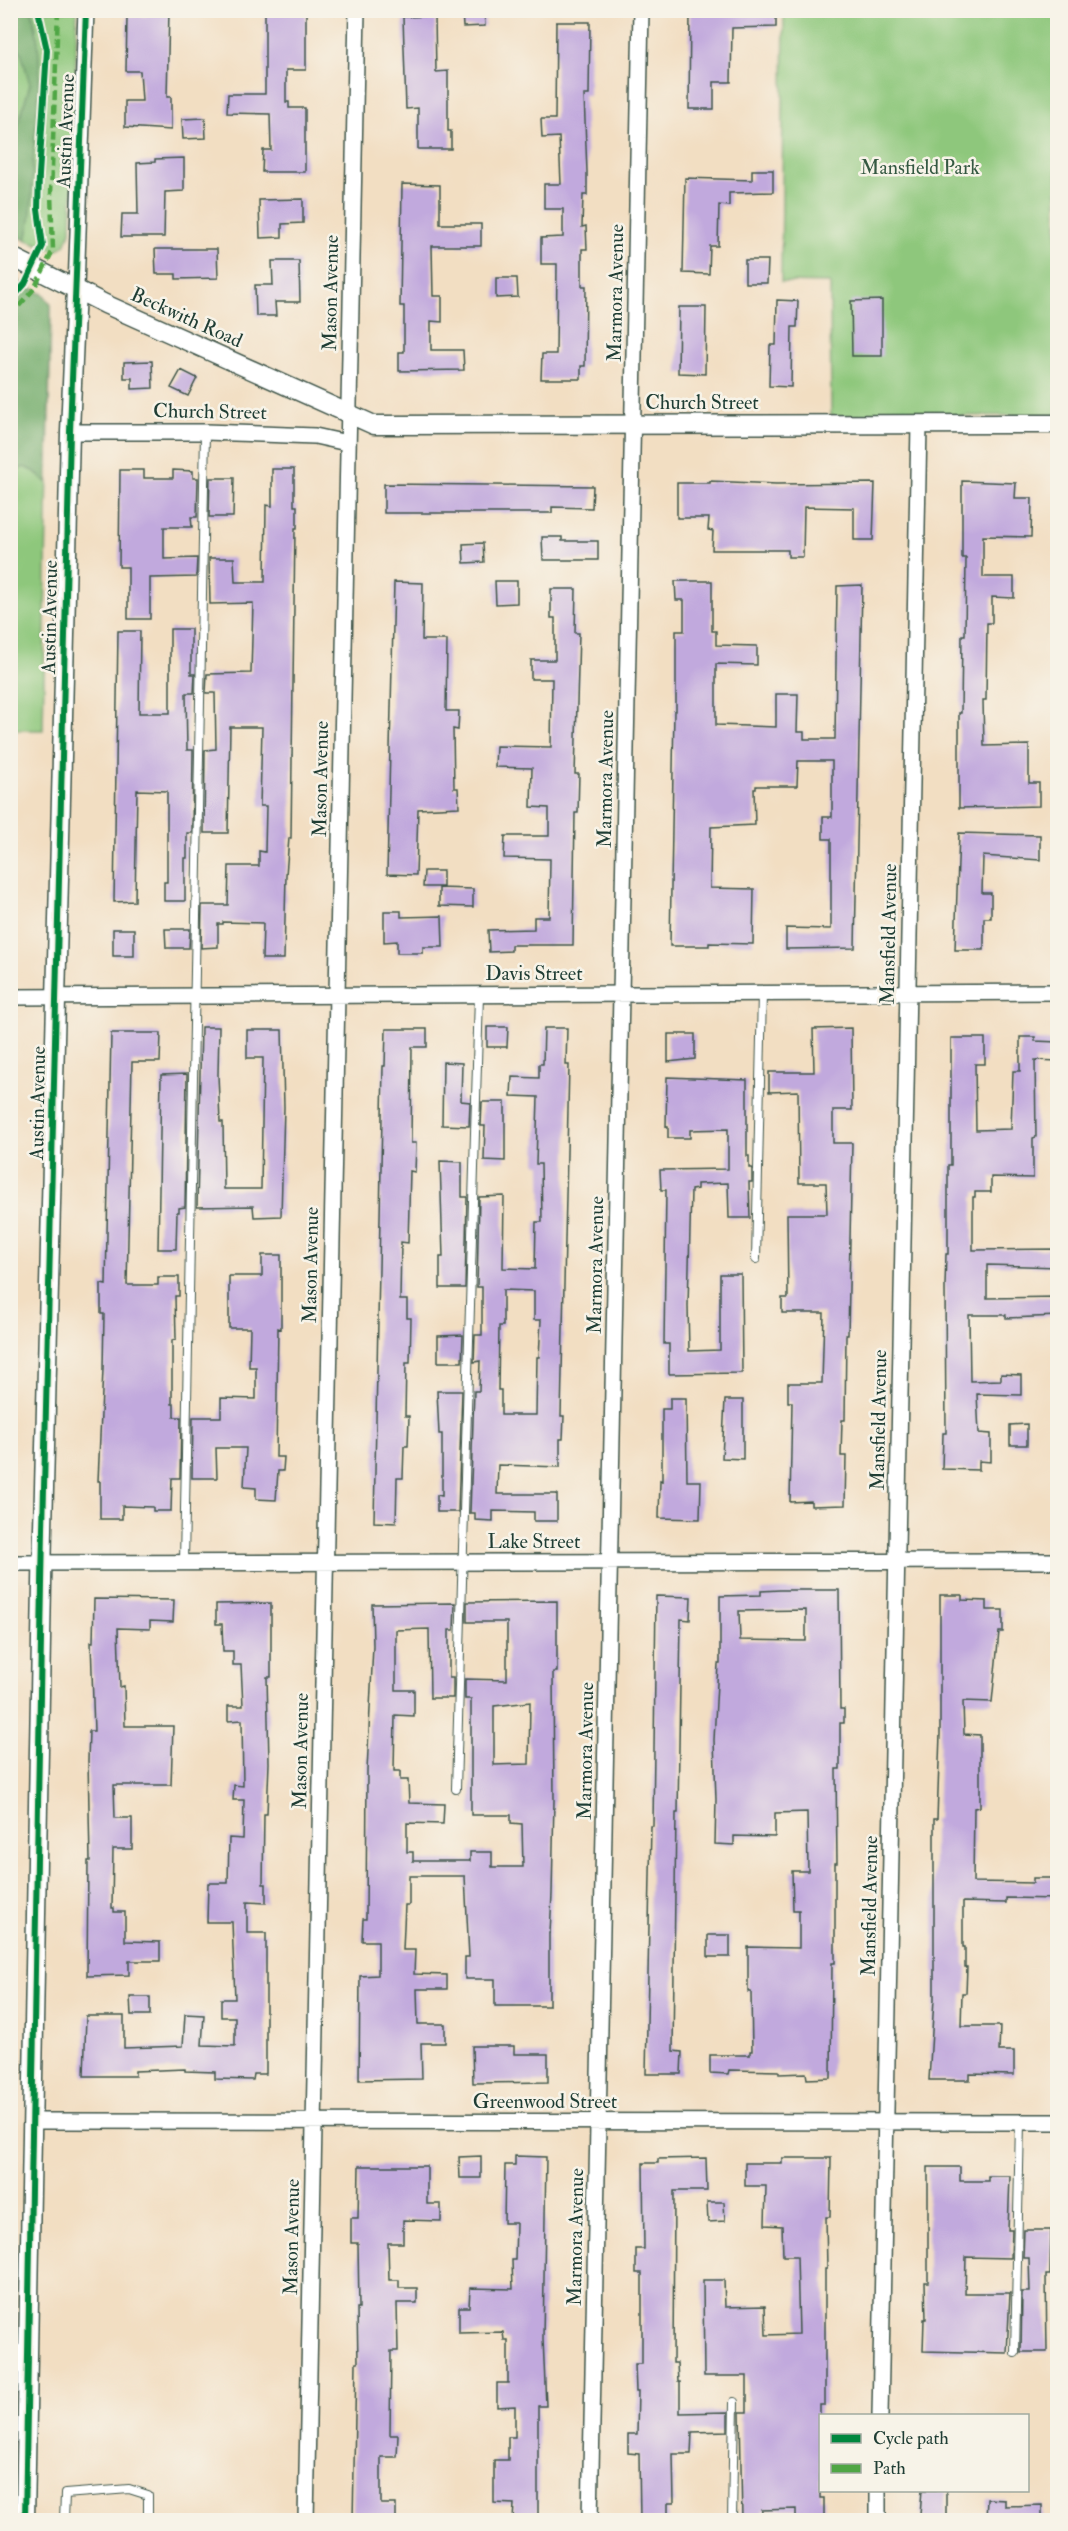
<svg xmlns="http://www.w3.org/2000/svg" width="1068" height="2531" font-family="'IM FELL Double Pica',serif">
	<rect width="100%" height="100%" fill="#f7f3e8"/>
	<filter id="ink" filterUnits="userSpaceOnUse"><feTurbulence type="fractalNoise" baseFrequency=".0167" numOctaves="2"/><feDisplacementMap in="SourceGraphic" scale="12" xChannelSelector="R" yChannelSelector="G"/><feConvolveMatrix kernelMatrix="1 2 1 2 8 2 1 2 1" color-interpolation-filters="sRGB"/></filter>
	<filter id="wash" filterUnits="userSpaceOnUse"><feTurbulence type="fractalNoise" baseFrequency=".008" numOctaves="4" result="noise"/><feDisplacementMap in="SourceGraphic" scale="24" xChannelSelector="R" yChannelSelector="G"/><feGaussianBlur stdDeviation="1.35" result="paint"/><feColorMatrix in="noise" values="0 0 0 0 0 0 0 0 0 0 0 0 0 0 0 0 0 1.4 0 .05"/><feComposite in="paint" operator="in"/></filter>
	<g filter="url(#wash)">
		<rect width="100%" height="100%" fill="#f2dec2"/>
		<path fill="#8ec77b" stroke="#568258" stroke-width="1.5" d="M10,11H77L71,231L65,245L56,251L11,234Z
			M784,11H1057V415L831,417L830,283L781,282Z
			M10,277L44,295L51,305L43,730H11Z"/>
		<path fill="#72ac6b" stroke="#487450" stroke-width="1.5" d="M11,10L32,11C46,65 37,107 33,162C32,188 33,215 26,240L11,234V143L13,142L30,84L21,52L11,38Z
			M11,277L44,295L51,305L47,483L34,471L24,467L16,471L11,479Z"/>
		<g id="blocks">
			<path fill="#c1a9dd" fill-rule="evenodd" d="M147,10H169L167,97H171V130L125,127V101H142L140,71H126L127,16H147Z
				M265,10H306V70H286V102H289V108H305V172H262L263,150H271L270,114L227,113L228,94H265Z
				M462,10H484L485,26L463,27Z
				M755,10H776V27L732,28L731,82H714V109H689L690,11L755,13Z
				M435,16L436,72L448,71V131H451V149H418V108L406,109L403,17Z
				M556,22H590L589,95H584L587,172V195H583L582,227L586,226L587,249H582V286H586L585,366H581V379H541L542,354H556L557,264H541V238L563,237V209H544V184H561L559,137L542,138L541,119H555Z
				M205,118L206,138L183,139L182,119Z
				M184,158V191L165,192L164,237H121L122,214H138L137,163L155,162V159Z
				M752,170H773V192L729,193V206L719,205L718,246H710L709,274L683,273L685,178L752,180Z
				M402,184L440,185V224H481V246H432L433,296H442V322L431,321V350H463L464,370L399,371V352H404V306H400Z
				M303,199V223L282,224V237L260,238L259,200Z
				M155,249H217L218,278L176,279V274H156Z
				M745,260H768L767,283H745Z
				M272,261H299L300,302H275L276,316H256L255,285H273Z
				M496,278H517L518,297L496,298Z
				M777,300L798,301L797,327H792L791,387L769,386L770,345H776Z
				M882,300V356H852L851,301Z
				M679,307H706L705,374L678,373Z
				M152,361L153,388L132,389V378H124V362Z
				M181,370L197,378L188,396L171,388Z
				M272,469H294V506H297V528H295L291,838H289L286,875L284,959H262L263,923L223,922V924H218V947L201,948L202,905H228L229,866H259V851L265,852L266,806H260L262,727H230L228,833H204L205,750L216,749L215,693H206L207,674L251,673L253,603L210,604L209,558H234L235,582H265L266,505L272,506Z
				M120,470H144V478H173V470L193,471V478H198L197,517H191L192,527H164V559L197,558L196,577L150,578V619H128V567H119Z
				M210,478H234L233,517H209Z
				M710,481L776,484L875,483L873,540H854V508L804,507L803,557H788V550H712L713,531L708,530L709,518H677V483H710Z
				M962,481L1016,483L1015,498H1032L1031,537L983,536V577H1014V598L992,597V623H987L986,700H983L984,746L1029,745V783H1039V806L959,808V713H961L962,635H965L966,558H962Z
				M384,484L593,486L592,508L552,507V513H384Z
				M542,537H562V541H598V560H543Z
				M483,543L484,562L464,563L463,544Z
				M495,581H517V603L496,604Z
				M675,581H712V631H716V645L757,646V665L716,664V725L776,727V694H798L797,732H804V739H835L837,586L862,585L855,948L786,949V928L831,929V839H823V817H832V761H798L797,786H756V789H754L755,825L711,827L710,888L754,889L753,944L709,943V946H670L674,711H676V631H684V600H676Z
				M394,582L423,583L422,640H447L446,711H459L458,730L453,729L454,788H458L459,807L418,809L416,875L387,874Z
				M551,589H576L575,633H579L575,774H579L578,813H575L573,945H511V951L489,952L488,930L534,929V917H549L550,859L504,858L505,836H549V808L531,807L532,768L495,767L496,746L551,747L552,679H531V660H555V618H551Z
				M170,629H191V674H195L194,693H186L187,750H193L192,833H187V858H185V901H164V882H167V791L137,790L135,901L114,902L118,631H140L139,713H170Z
				M959,833L1040,835V860L983,856L982,893H991V918H984V950H955Z
				M424,871H443V887H423Z
				M439,888L473,889V907L439,906Z
				M384,911H401V917L442,916L443,947H423V953H397V941L384,942Z
				M113,929H134V956H113Z
				M165,929H190L189,948H166Z
				M201,1027H219L218,1075L220,1122H223L224,1189H261L263,1058H247V1030H282L284,1107L281,1216L254,1217L253,1206L197,1207Z
				M487,1027H508L507,1047H487Z
				M544,1028H567L566,1065H569L561,1416H564L563,1439H560V1467L498,1465L497,1494H557V1521H534V1512L493,1511V1521L475,1520V1513H470L474,1391H479L480,1361L474,1362L475,1335H482V1287H477L479,1197L504,1196L503,1268L535,1269L536,1222H542L541,1164H536L538,1097L511,1096L512,1077L539,1078V1064H543ZM503,1290L534,1291V1320H541L539,1357H537L536,1415H501V1390H498L499,1326H503Z
				M851,1028L852,1110H833V1143H852L848,1335H846L845,1420H842L841,1456H846L845,1505L811,1506V1501L790,1502L792,1402H788V1383H822L824,1313H782V1298H788L787,1214H827L826,1183H799L798,1091L769,1092V1072H814L813,1029Z
				M386,1029H427V1047H412L411,1143H416L415,1172L410,1171L408,1243L401,1242L400,1300H407V1318H411L410,1363H406L405,1416H409L408,1446H404L403,1478H397L396,1523L374,1522L383,1066H385Z
				M111,1033H161L160,1062H132L127,1285H158V1277H179V1296H175L176,1339L172,1340V1404H174V1417H181L180,1478H172L171,1511H153V1507L122,1506V1519H100V1481H98L103,1369L104,1314H101V1284L106,1285Z
				M668,1034H695V1059L668,1062Z
				M1020,1037H1035V1041L1058,1042V1061L1035,1060L1036,1137L1033,1138V1178L991,1177V1192H975V1197H973V1250L1058,1249V1267L987,1265V1298L1058,1297V1316L1006,1318V1315H969L970,1381L1001,1380V1374L1021,1375V1395L977,1394L979,1433L991,1434V1462L979,1461V1470L942,1469L943,1433H946L945,1286L946,1254H948V1165H951V1038H985V1064H975L976,1130L1011,1129L1013,1071H1020Z
				M443,1062L462,1063L461,1101L470,1102L469,1126L442,1125Z
				M187,1074L185,1207L179,1208V1212H177L176,1249H158L161,1075Z
				M667,1077L747,1080V1156H749V1168H752V1182H749L750,1218H729L728,1183L697,1184V1189L691,1190L688,1306L689,1351L720,1350V1274H741L742,1373L669,1374V1344H664L666,1190H661L660,1170L728,1169V1129L690,1130V1138H668V1127H666Z
				M482,1102H505V1161L484,1160L485,1126H481Z
				M440,1161L462,1162V1197H467L465,1288H440V1257H443Z
				M262,1255H281V1329L278,1328L276,1457H284L283,1471H278L276,1500L256,1499V1488L244,1487L246,1448H216L217,1478H192L193,1417H221V1398L256,1399V1367H249L250,1328H229V1276H262Z
				M463,1335L462,1362H438V1336Z
				M437,1391H462L458,1512H437V1495L442,1496V1434H439Z
				M670,1398H686L687,1481H701L700,1519L659,1518L660,1480L662,1481V1409H670Z
				M725,1400H743V1459L722,1458Z
				M1027,1424V1445H1010V1425Z
				M780,1590H839L840,1709H844V1723H840V1769H836L837,1863H835V1963H832L831,2078L807,2079L806,2073L779,2074V2071L729,2070L728,2074L710,2073V2055H750V2051H752L751,1992H748V1947L799,1948V1910H793L792,1871H808L807,1812L775,1813V1837L734,1836V1845L715,1844L716,1800L714,1740L718,1664H720V1596L761,1595V1591ZM806,1610V1641L740,1640L739,1611Z
				M940,1595H962V1600L987,1601V1610H1003V1632H999L992,1702L963,1701L964,1734L980,1735V1807L974,1808L973,1882L1033,1883V1878H1058V1899L1006,1898V1903L963,1902V1947H965V1967H967L966,1993H962L961,2026H1000L999,2051H1014V2075L970,2074V2080H929L934,1999V1819H937L940,1734Z
				M656,1596L691,1597L690,1620L681,1619L678,1813H676L673,2051L682,2052L681,2074H646L651,1826H653Z
				M94,1599L174,1600L173,1622L150,1621V1629L118,1628L120,1687L124,1686L125,1726H173L171,1785H114L115,1818H132V1849H113L112,1908H114V1912H125V1941L160,1942V1961H129V1975L87,1976L88,1861H90L88,1760L89,1731H94L91,1642H93Z
				M557,1601V1672H553L554,1800L552,1894L550,1933H549V2006H495V1979H465V1957H469L465,1876H409V1905H405L403,1950H415L414,1974L447,1975V1989H417L418,2024H445V2043H421L422,2079L359,2080L360,1976L378,1975V1941H362L363,1919H366L367,1771L373,1646L372,1604L455,1603L454,1630H449V1678H453V1698H430L429,1629L396,1630V1690H414V1716L395,1715L394,1771H400V1780H408L409,1803L444,1804L443,1824L407,1823V1852H413V1861H470V1852H492V1867H523L522,1824L511,1823V1815H471V1699H465V1679L507,1680V1622H467V1602ZM530,1702L529,1764L494,1765V1706Z
				M271,1603V1677H267L269,1763L267,1814H264L263,1884H266V1903L247,1902V1933H266V2074H254L253,2080L215,2079V2072L185,2071V2069L135,2071V2076H84L86,2016H124V2048L183,2046L185,2014L204,2015L202,2045L235,2046V2017H221V1999H235L232,1922H207L208,1883H228L229,1838L243,1839L244,1800H233L234,1785L243,1786L242,1720L228,1721V1706H243L241,1665H233V1651H223L222,1624H216V1604Z
				M708,1935H730V1957H708Z
				M130,1997H150V2015H131Z
				M472,2046H514V2054H548V2082L473,2083Z
				M481,2156V2178H460L459,2157Z
				M515,2156L546,2157L543,2339L546,2406H538V2520H513L514,2504L494,2503V2460H508V2437H515V2406L497,2407V2383H508V2340H504L503,2332L459,2333V2307H469L470,2288L513,2289L512,2260H515L516,2223H504L505,2165H515Z
				M706,2158L707,2191H674L673,2363H677L678,2382H680V2413L728,2412V2431L692,2432L691,2454H673L674,2503H668V2520H640L639,2454L628,2453V2434H637L638,2391H636L635,2364H642V2273H636V2249H644L643,2163H658V2159Z
				M782,2158H831L830,2217H826L827,2269H825V2405H820V2498H824V2520H796V2509L762,2510L761,2520H742L740,2412H747V2376H704L703,2280H724L725,2307L765,2306L766,2335L799,2334L797,2256H783L782,2226L765,2225L766,2186H745V2163H782Z
				M359,2166H427V2204H441V2221L403,2220V2243H388L389,2280H399V2288H417V2303H397L398,2351H391L390,2435H398L397,2457H381V2504H396V2520H353L356,2363H358L357,2308H359L358,2243H351V2218H358Z
				M928,2167H960V2181H988V2176H1010L1008,2230H1012L1011,2258L966,2257L965,2293H1010L1007,2353L923,2351L924,2319H926L925,2282H928Z
				M707,2202H724L725,2221L708,2222Z
				M1024,2230H1051L1050,2275H1046L1047,2352H1021L1022,2292H1030L1029,2258H1023Z
				M922,2490H946V2520H923V2515H920Z
				M987,2499L1005,2500V2506L1042,2505V2520L986,2519Z"/>
		</g>
	</g>
	<g filter="url(#ink)">
		<use href="#blocks" fill-opacity="0" stroke="#3f5549" stroke-width="1.5"/>
		<g fill="none" stroke-linecap="round" stroke-linejoin="round">
			<defs>
				<path id="service" d="M756,1259L762,993
					M184,1563L205,432
					M456,1789L479,995
					M1015,2353L1020,2122
					M64,2520L65,2494L129,2489L148,2495V2520
					M732,2520L734,2402"/>
				<path id="minor" d="M76,288L86,10
					M70,432H205L315,436L347,443
					M10,997L1058,992
					M10,1563L1058,1561
					M32,2121L1058,2122
					M10,2353L27,2352
					M880,2416L919,425
					M306,2520L357,10
					M590,2520L641,10
					M878,2520V2490"/>
				<path id="tertiary" d="M10,256L105,304L374,425L1058,424
					M25,2520L43,1529L70,432L76,288"/>
			</defs>
			<use href="#service" stroke="#3f5549" stroke-width="10"/>
			<use href="#minor" stroke="#3f5549" stroke-width="18"/>
			<use href="#tertiary" stroke="#3f5549" stroke-width="21"/>
			<use href="#service" stroke="#fff" stroke-width="8"/>
			<use href="#minor" stroke="#fff" stroke-width="15"/>
			<use href="#tertiary" stroke="#fff" stroke-width="18"/>
			<path stroke="#4fa644" stroke-width="4.5" stroke-dasharray="9 4.5" stroke-linecap="butt" d="M10,316L34,289L53,250L51,194L58,10"/>
			<defs>
				<path id="cycleway" d="M10,301L25,284L43,246L38,209L39,175L47,50L38,10
					M25,2520L43,1529L70,432L86,10"/>
			</defs>
			<use href="#cycleway" stroke="#f7f3e8" stroke-width="10"/>
			<use href="#cycleway" stroke="#00873e" stroke-width="6"/>
		</g>
	</g>
	<g text-anchor="middle" stroke-width="5" stroke-linejoin="round" paint-order="stroke">
		<g font-size="20" fill="#1f3d34" stroke="#f7f3e8">
			<text transform="translate(65 131) rotate(-88)" y="7">Austin Avenue</text>
			<text transform="translate(330 293) rotate(-89)" y="7">Mason Avenue</text>
			<text transform="translate(615 293) rotate(-89)" y="7">Marmora Avenue</text>
			<text transform="translate(187 317) rotate(24)" y="7">Beckwith Road</text>
			<text x="702" y="409">Church Street</text>
			<text transform="translate(210 411) rotate(1)" y="7">Church Street</text>
			<text transform="translate(49 617) rotate(-89)" y="7">Austin Avenue</text>
			<text transform="translate(320 779) rotate(-89)" y="7">Mason Avenue</text>
			<text transform="translate(605 779) rotate(-89)" y="7">Marmora Avenue</text>
			<text transform="translate(888 934) rotate(-89)" y="7">Mansfield Avenue</text>
			<text x="534" y="980">Davis Street</text>
			<text transform="translate(37 1103) rotate(-89)" y="7">Austin Avenue</text>
			<text transform="translate(310 1265) rotate(-89)" y="7">Mason Avenue</text>
			<text transform="translate(595 1265) rotate(-89)" y="7">Marmora Avenue</text>
			<text transform="translate(878 1420) rotate(-89)" y="7">Mansfield Avenue</text>
			<text x="534" y="1548">Lake Street</text>
			<text transform="translate(300 1751) rotate(-89)" y="7">Mason Avenue</text>
			<text transform="translate(585 1751) rotate(-89)" y="7">Marmora Avenue</text>
			<text transform="translate(869 1906) rotate(-89)" y="7">Mansfield Avenue</text>
			<text x="545" y="2108">Greenwood Street</text>
			<text transform="translate(291 2237) rotate(-89)" y="7">Mason Avenue</text>
			<text transform="translate(575 2237) rotate(-89)" y="7">Marmora Avenue</text>
		</g>
		<g font-size="20" fill="#355942" stroke="#f7f3e8">
			<text x="920" y="174">Mansfield Park</text>
		</g>
	</g>
	<rect width="1068" height="2531" fill="none" stroke="#f7f3e8" stroke-width="36"/>
	<rect x="819" y="2414" width="210" height="78" fill="#f7f3e8" stroke="#a1aaa0" stroke-width="1.5"/>
	<rect x="831" y="2434" width="30" height="9" fill="#00873e" stroke="#a1aaa0" stroke-width="1.5"/>
	<text x="873" y="2444" font-size="18" fill="#1f3d34">Cycle path</text>
	<rect x="831" y="2464" width="30" height="9" fill="#4fa644" stroke="#a1aaa0" stroke-width="1.5"/>
	<text x="873" y="2474" font-size="18" fill="#1f3d34">Path</text>
</svg>
